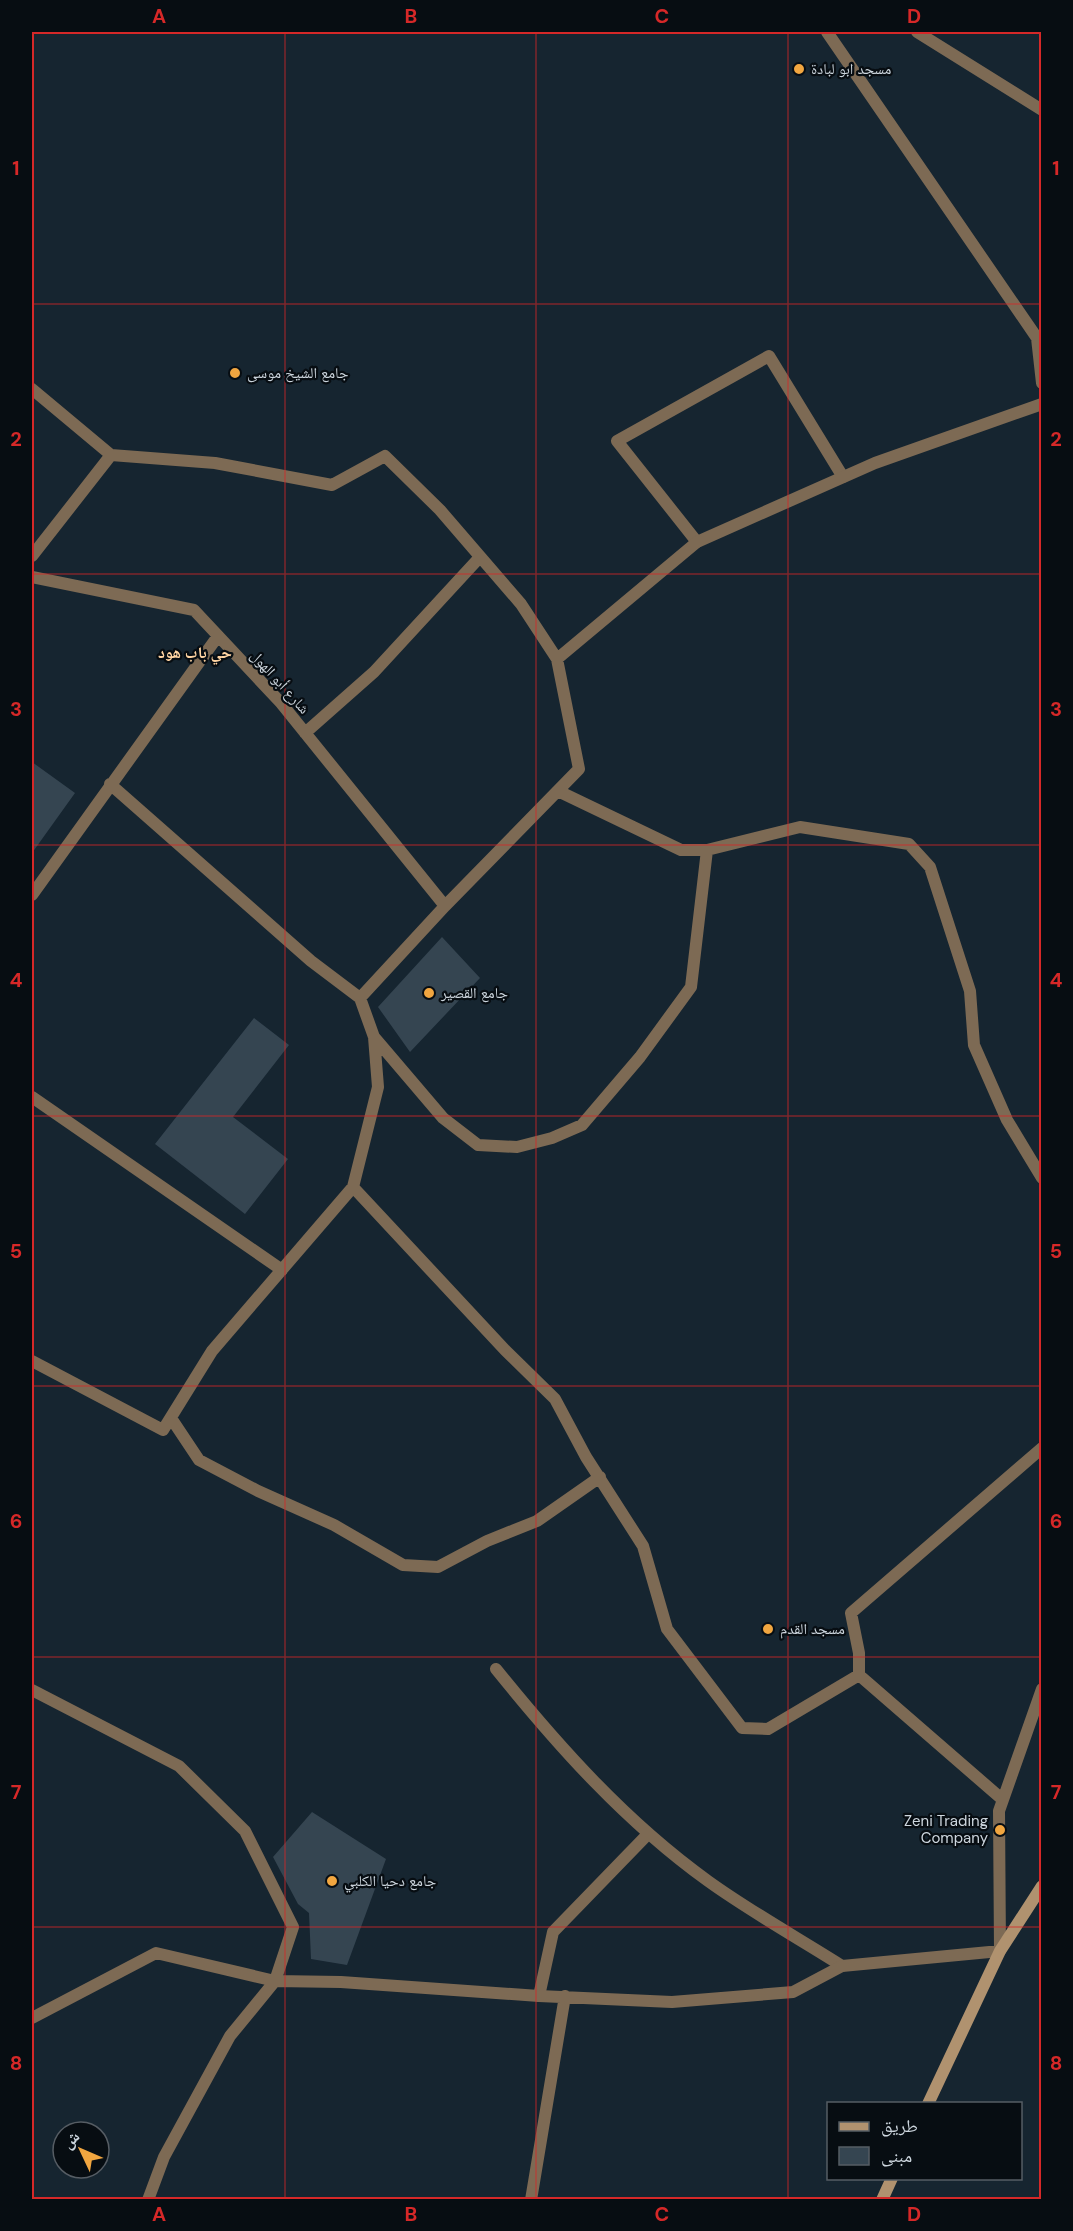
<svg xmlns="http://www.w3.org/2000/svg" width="1073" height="2231" font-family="'DM Sans','Noto Naskh Arabic',sans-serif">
	<rect width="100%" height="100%" fill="#162530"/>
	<path fill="#354551" d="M32,762L75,793L32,853Z
		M442,937L480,978L410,1052L378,1007Z
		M254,1018L289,1045L233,1117L288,1159L245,1214L155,1144Z
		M312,1812L386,1859L347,1965L311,1959L309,1913L298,1904L273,1857Z"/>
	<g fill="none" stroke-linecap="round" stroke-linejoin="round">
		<path stroke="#7d6a54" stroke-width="12" d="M697,542L617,441L769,356L843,477
			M496,1669C559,1747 626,1822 708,1881C751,1912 798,1938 842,1966
			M539,1996L553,1932L648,1834"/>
		<path stroke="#7d6a54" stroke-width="12" d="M827,32L1037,338L1042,383
			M917,32L1042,110
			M32,389L111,455L32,556
			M32,577L194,610L281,703L445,906
			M557,659L697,542L875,463L1042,404
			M305,733L374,672L480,557
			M110,784L311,961L360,998L445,906L579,769L557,659L521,604L440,510L385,456L332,485L215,463L111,455
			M558,791L681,850H707L800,827L909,844L930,867L970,991L974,1045L1007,1120L1042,1178
			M32,895L218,636
			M374,1037L443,1118L478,1145L517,1147L552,1138L582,1125L640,1057L691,987L707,850
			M32,1097L282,1270
			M353,1187L378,1087L374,1037L360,998
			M32,1361L163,1430L212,1351L353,1187L505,1350L555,1399L586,1457L643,1546L667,1629L742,1728L768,1729L859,1675V1653L851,1613L1042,1448
			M171,1418L199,1460L258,1491L334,1525L403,1565L438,1567L487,1541L537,1521L600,1477
			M859,1675L1003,1800
			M32,1690L179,1766L245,1831L293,1927L275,1981L230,2036L164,2157L148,2200
			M32,2018L156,1953L275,1981L341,1982L539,1996L672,2002L793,1992L842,1966L1000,1951L999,1811L1042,1689
			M531,2200L565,1996"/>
		<path stroke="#b0926f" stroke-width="12" d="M928,2104L1000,1951L1042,1886
			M882,2200L892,2178"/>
	</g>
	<path fill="none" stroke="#d62828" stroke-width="1.5" stroke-opacity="0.55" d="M285,32V2200M536,32V2200M788,32V2200M32,304H1042M32,574H1042M32,845H1042M32,1116H1042M32,1386H1042M32,1657H1042M32,1927H1042"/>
	<g fill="#f1a640" stroke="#070d12" stroke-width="2">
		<circle cx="799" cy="69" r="6"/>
		<circle cx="235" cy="373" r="6"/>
		<circle cx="429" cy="993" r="6"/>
		<circle cx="768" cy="1629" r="6"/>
		<circle cx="1000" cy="1830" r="6"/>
		<circle cx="332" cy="1881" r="6"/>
	</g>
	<g text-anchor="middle" stroke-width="4.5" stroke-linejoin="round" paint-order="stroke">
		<g font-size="15" fill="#cdd6de" stroke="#070d12" text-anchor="start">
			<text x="811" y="74">مسجد ابو لبادة</text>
			<text x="247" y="378">جامع الشيخ موسى</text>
			<text x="441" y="998">جامع القصير</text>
			<text x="780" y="1634">مسجد القدم</text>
			<text x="988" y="1826" text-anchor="end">Zeni Trading<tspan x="988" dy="17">Company</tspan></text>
			<text x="344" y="1886">جامع دحيا الكلبي</text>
		</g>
		<g font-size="15" fill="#cdd6de" stroke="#070d12">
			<text transform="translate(280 682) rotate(48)" y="5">شارع أبو الهول</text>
		</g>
		<g font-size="16" font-weight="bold" fill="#ffd4a2" stroke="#070d12">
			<text x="195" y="658">حي باب هود</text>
		</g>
	</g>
	<rect width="1073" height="2231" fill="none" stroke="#070d12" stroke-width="66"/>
	<rect x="827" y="2102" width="195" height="78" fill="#070d12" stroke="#565d64" stroke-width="1.5"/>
	<rect x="839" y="2122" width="30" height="9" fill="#b0926f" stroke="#565d64" stroke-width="1.5"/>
	<text x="881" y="2132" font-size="18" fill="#cdd6de">طريق</text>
	<rect x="839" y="2147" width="30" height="18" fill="#354551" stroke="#565d64" stroke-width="1.5"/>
	<text x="881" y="2162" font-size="18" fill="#cdd6de">مبنى</text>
	<g transform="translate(81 2150) rotate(314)"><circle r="28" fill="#070d12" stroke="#565d64" stroke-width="1.5"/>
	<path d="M0-4.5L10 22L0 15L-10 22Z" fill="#f1a640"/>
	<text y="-9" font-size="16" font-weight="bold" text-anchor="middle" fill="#cdd6de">ش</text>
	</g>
	<rect x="33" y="33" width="1007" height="2165" fill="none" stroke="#d62828" stroke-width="2"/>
	<g font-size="20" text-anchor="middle" font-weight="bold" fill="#d62828">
		<text x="159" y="23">A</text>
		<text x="411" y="23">B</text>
		<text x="662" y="23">C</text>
		<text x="914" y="23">D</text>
		<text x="16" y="175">1</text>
		<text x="1056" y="175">1</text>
		<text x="16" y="446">2</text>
		<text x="1056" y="446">2</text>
		<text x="16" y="716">3</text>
		<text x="1056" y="716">3</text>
		<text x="16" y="987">4</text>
		<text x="1056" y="987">4</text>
		<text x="16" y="1258">5</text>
		<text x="1056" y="1258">5</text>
		<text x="16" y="1528">6</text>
		<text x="1056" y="1528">6</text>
		<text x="16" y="1799">7</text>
		<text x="1056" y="1799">7</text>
		<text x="16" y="2070">8</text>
		<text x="1056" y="2070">8</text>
		<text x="159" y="2221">A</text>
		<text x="411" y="2221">B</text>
		<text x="662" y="2221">C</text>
		<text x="914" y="2221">D</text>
	</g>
</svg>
